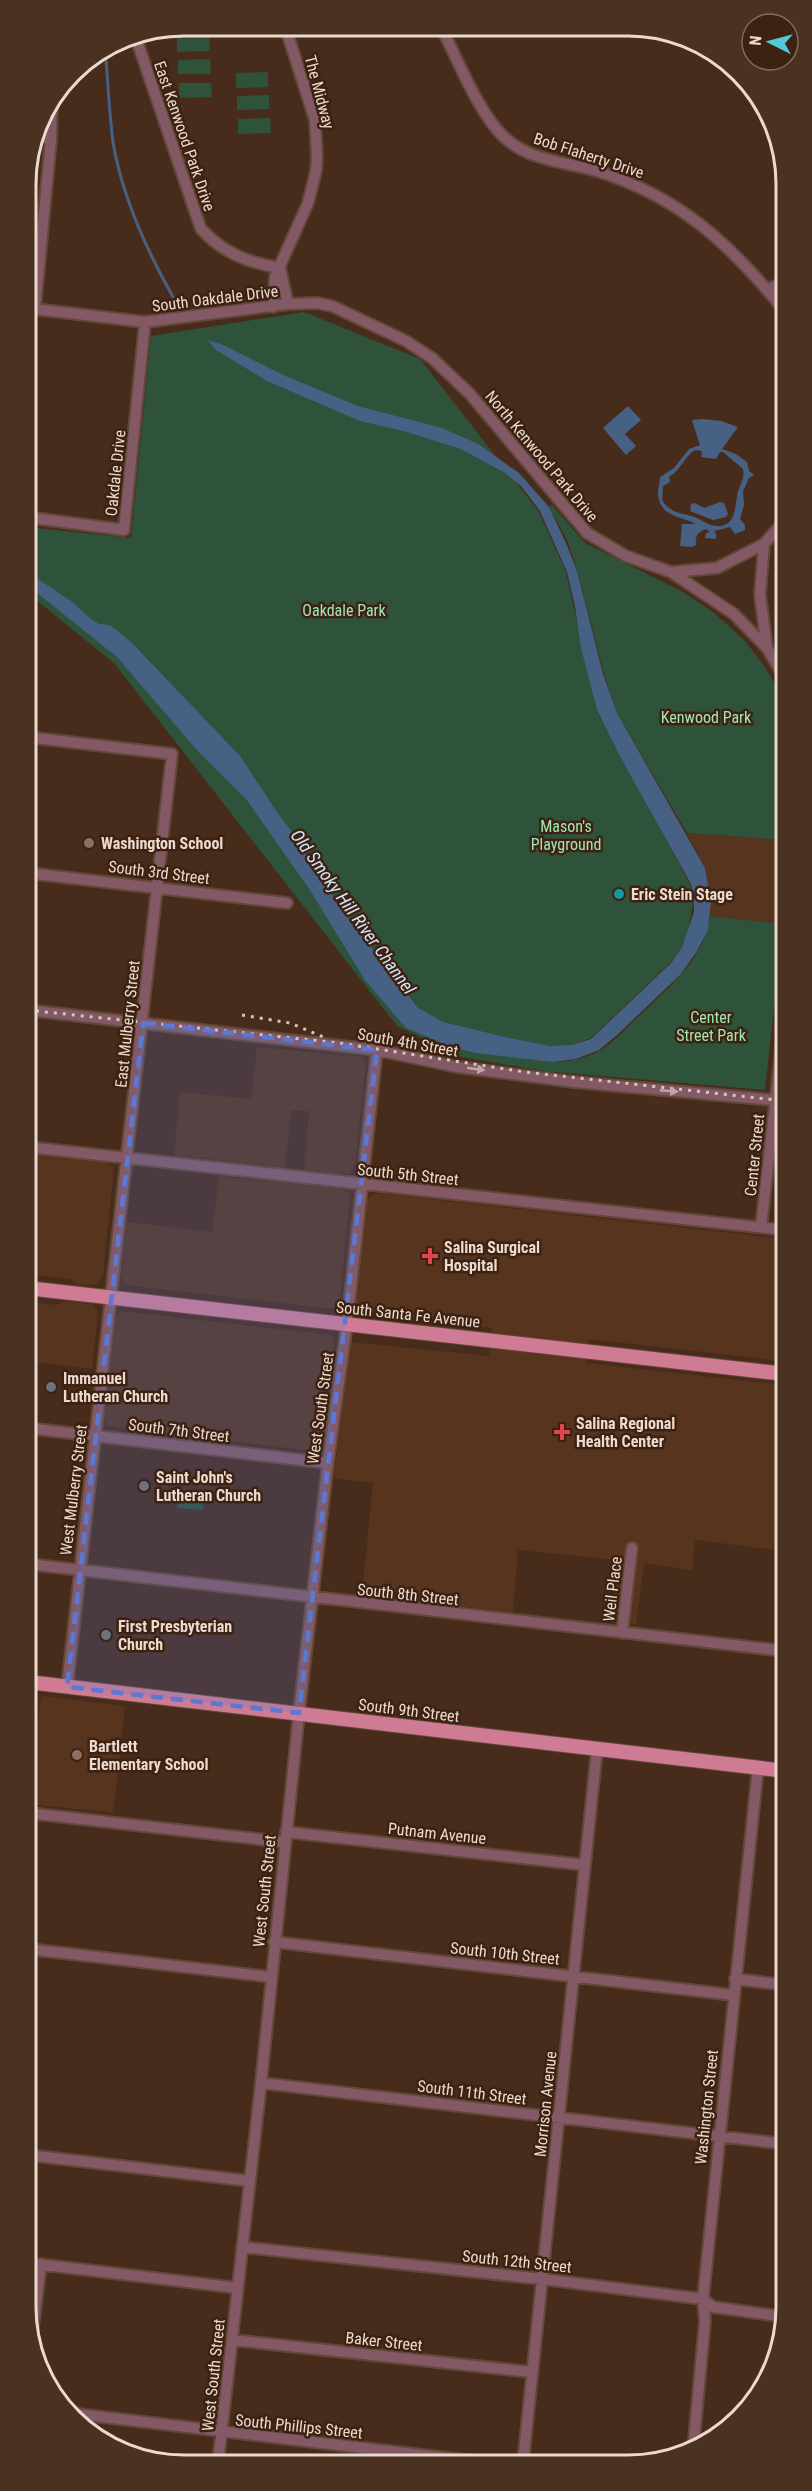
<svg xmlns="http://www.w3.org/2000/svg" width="812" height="2491" font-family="'Roboto Condensed',sans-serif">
	<rect width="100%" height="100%" fill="#482c1b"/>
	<path fill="#56341e" d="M687,833L784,840L783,924L710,916L711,902L705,868Z
		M257,1047L363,1057L366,1064L355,1164L349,1173L337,1174L304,1170L309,1111L291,1110L285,1168L174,1155L180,1092L251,1099Z
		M27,1154L107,1162L114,1167L103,1275L97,1284L86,1285L77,1284L71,1279L27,1274Z
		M219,1176L340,1188L350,1194L340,1297L334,1309L124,1285L121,1277L127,1222L212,1232Z
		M377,1193L785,1239V1361L588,1339L586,1363L785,1385V1551L695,1540L692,1570L644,1563L636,1624L610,1622L617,1560L518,1550L513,1612L362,1595L373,1483L334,1478L351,1342L489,1356L492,1328L362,1312L355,1309L353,1305L365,1203L372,1195Z
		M65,1301L90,1304L93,1305L98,1312L92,1369L27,1361V1302L57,1305Z
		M120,1311L331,1335L334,1343L323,1444L320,1449L313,1451L106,1426L104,1416L116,1318Z
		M41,1696L125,1706L113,1813L29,1804Z"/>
	<path fill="#2f523b" d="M209,36L210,51L177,52V37Z
		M210,59L211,74H178V60Z
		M268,72V87L236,88V73Z
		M179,83H211L212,97L179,98Z
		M269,95V109L237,110V96Z
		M270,118L271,133L238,134V119Z
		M304,312L420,359L539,512L566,572L597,711L690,884L694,898L688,931L682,947L670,963L591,1038L572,1045L553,1062C568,1062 583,1059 597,1052C613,1044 626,1028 639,1016C668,988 705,959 710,916L783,924L765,1090L544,1071L462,1057L397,1026L114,663L30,595H26V527L131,538L151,336Z
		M552,505L585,543L683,592L713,612L745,641L765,667L784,700V840L687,833L617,713L604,674L577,570L568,542L549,507Z
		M178,1493L204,1495L203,1510L177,1508Z"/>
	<path fill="#466184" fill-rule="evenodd" d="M207,340L221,344L283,375L358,406L442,428L478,444L519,473L549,507L566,543L577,571L603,674L617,713L705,868L711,902L708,930L697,951L681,974L617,1035L599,1050L576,1059L553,1062L476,1053L451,1047L406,1028L365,980L310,890L246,799L196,749L117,657L26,584V571L71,601L91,619L99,624L110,625L131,642L240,756L279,815L315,861L326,885L339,906L418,1008L443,1022L509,1038L550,1046L572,1045L591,1039L671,963L682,947L694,912V898L691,884L622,760L597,710L581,648L575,606L567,572L540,511L521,486L505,473L461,449L407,432L360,421L267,381L216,350Z
		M628,406L641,420L625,434L636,446L626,455L603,428Z
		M703,419L721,421L738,427L722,449L736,454L747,462L749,471L754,475L749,478L743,491L744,505L740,519L745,525V530L735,534L730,527L714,531L716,534V539L705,538L706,533L710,532L706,529C697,532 695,537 696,545L692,547L680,546L682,524H696C678,515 659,517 658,492C658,487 660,483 660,477L674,468L689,449L700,445L692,420ZM695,450L702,451L701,457L716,459L720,452H723L743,469C745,480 739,485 737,496C735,511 734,531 711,525C705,523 700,519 694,517C680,512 671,514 662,500L663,486L670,482L669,477C681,470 683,458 695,450Z
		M720,502L724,503L728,514L726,517L713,520L690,511L691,504L695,503L704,508Z"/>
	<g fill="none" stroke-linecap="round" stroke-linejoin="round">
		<path stroke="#466184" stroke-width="3" d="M105,49C108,80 109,111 113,142C122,197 146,249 173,297"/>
		<defs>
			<path id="minor" d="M441,27C457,58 479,114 504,137C529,161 566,162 597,171C680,197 730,244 784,310
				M135,35L201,229C223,253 249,263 280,268
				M36,137L51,139
				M280,268L288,304
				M767,290L784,282
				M273,307L275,277L308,203L316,171L317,158L315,120L285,26
				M26,308L145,322L288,304L317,303L332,306L406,341L432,358L470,394L587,533L626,556L671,572L734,614L767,648L784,677
				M35,309L51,139L52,101
				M26,517L124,530L145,322
				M672,572L717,568L764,544
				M767,648L760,595L764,544L779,527L784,517
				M27,737L172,754L67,1687
				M27,873L287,903
				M27,1010L377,1050L457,1067L574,1082L785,1101
				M27,1147L785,1230
				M761,1227L785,1016
				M27,1428L328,1463
				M28,1564L785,1651
				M622,1633L632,1548
				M28,1813L284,1842
				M286,1832L585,1865
				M274,1942L733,1995
				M28,1949L271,1977
				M735,1979L786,1985
				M261,2083L786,2144
				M28,2155L250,2181
				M242,2247L542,2279L703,2299L713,2307L786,2317
				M28,2263L238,2288
				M232,2340L532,2372
				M31,2343L41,2264
				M69,2413L490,2463
				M693,2450L705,2321L703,2299L758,1767
				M218,2463L261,2083L299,1713L328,1463L347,1324L377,1050
				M523,2463L597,1749"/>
			<path id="major" d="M27,1288L785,1374
				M28,1682L786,1771"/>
		</defs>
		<use href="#minor" stroke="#624838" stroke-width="14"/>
		<use href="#major" stroke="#624838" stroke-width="16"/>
		<use href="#minor" stroke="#825964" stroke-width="10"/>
		<use href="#major" stroke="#cf7b93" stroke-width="14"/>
		<path stroke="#d9c5ba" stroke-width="3" stroke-dasharray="3 6" stroke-linecap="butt" d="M27,1010L339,1043L525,1072L785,1101
			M242,1015L290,1023L328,1039"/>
	</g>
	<defs><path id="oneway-solid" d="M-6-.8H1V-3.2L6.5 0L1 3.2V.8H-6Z" transform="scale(1.5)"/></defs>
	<g fill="#c2a6a4">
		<use href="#oneway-solid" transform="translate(476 1069) rotate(8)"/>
		<use href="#oneway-solid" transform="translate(669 1091) rotate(5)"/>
	</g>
	<path fill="#5b78d5" fill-opacity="0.2" stroke="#5b78d5" stroke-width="4.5" stroke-dasharray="12 8" stroke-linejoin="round" d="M143,1023L377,1050L299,1713L67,1687Z"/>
	<g fill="#8d6e63" stroke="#3d2211" stroke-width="2">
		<circle cx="89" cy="843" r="6"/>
		<circle cx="77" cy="1755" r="6"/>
	</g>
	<circle fill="#0f9aa8" stroke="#3d2211" stroke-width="2" cx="619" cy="894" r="6"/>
	<g fill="#e0444e" stroke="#3d2211" stroke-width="2">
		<path d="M427 1247h6v6h6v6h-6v6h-6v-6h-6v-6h6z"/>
		<path d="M559 1423h6v6h6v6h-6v6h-6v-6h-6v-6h6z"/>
	</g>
	<g fill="#6b7280" stroke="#3d2211" stroke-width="2">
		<circle cx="51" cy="1387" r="6"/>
		<circle cx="144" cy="1486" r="6"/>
		<circle cx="106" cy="1635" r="6"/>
	</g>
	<g text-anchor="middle" stroke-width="5" stroke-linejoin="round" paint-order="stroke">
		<g font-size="16" fill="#ecd9cf" stroke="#3d2211">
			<text transform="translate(320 92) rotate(75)" y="6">The Midway</text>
			<text transform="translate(185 136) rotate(71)" y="6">East Kenwood Park Drive</text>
			<text transform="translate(589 155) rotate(18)" y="6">Bob Flaherty Drive</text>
			<text transform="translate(215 298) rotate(-7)" y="6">South Oakdale Drive</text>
			<text transform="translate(542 456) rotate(50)" y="6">North Kenwood Park Drive</text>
			<text transform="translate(115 473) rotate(-84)" y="6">Oakdale Drive</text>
			<text transform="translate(159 872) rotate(7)" y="6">South 3rd Street</text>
			<text transform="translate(127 1024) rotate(-84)" y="6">East Mulberry Street</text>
			<text transform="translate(408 1042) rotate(10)" y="6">South 4th Street</text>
			<text transform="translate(754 1155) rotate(-84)" y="6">Center Street</text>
			<text transform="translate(408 1174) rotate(6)" y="6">South 5th Street</text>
			<text transform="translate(408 1314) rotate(6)" y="6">South Santa Fe Avenue</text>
			<text transform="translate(320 1408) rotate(-82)" y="6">West South Street</text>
			<text transform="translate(179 1430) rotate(7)" y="6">South 7th Street</text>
			<text transform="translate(73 1490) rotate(-83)" y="6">West Mulberry Street</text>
			<text transform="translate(612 1589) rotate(-83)" y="6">Weil Place</text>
			<text transform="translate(408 1594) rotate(6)" y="6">South 8th Street</text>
			<text transform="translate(409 1710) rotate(7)" y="6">South 9th Street</text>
			<text transform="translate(437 1833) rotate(6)" y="6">Putnam Avenue</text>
			<text transform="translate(264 1891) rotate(-84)" y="6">West South Street</text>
			<text transform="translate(505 1953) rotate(6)" y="6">South 10th Street</text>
			<text transform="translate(472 2092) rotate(7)" y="6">South 11th Street</text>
			<text transform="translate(545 2104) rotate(-84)" y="6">Morrison Avenue</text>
			<text transform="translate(706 2107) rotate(-84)" y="6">Washington Street</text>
			<text transform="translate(517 2261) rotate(6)" y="6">South 12th Street</text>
			<text transform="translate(384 2341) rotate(6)" y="6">Baker Street</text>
			<text transform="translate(213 2375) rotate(-84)" y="6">West South Street</text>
			<text transform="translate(299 2426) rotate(6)" y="6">South Phillips Street</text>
		</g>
		<g font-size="16" fill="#a1e6b8" stroke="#3d2211">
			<text x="344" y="616">Oakdale Park</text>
			<text x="706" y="723">Kenwood Park</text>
			<text x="566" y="832">Mason's<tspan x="566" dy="18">Playground</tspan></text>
			<text x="711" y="1023">Center<tspan x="711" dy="18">Street Park</tspan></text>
		</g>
		<g font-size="16" font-weight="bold" fill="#ecd9cf" stroke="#3d2211" text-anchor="start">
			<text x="101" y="849">Washington School</text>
			<text x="631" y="900">Eric Stein Stage</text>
			<text x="444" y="1253">Salina Surgical<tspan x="444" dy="18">Hospital</tspan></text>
			<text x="63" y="1384">Immanuel<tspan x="63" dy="18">Lutheran Church</tspan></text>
			<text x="576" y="1429">Salina Regional<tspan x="576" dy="18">Health Center</tspan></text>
			<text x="156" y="1483">Saint John's<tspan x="156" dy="18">Lutheran Church</tspan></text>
			<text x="118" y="1632">First Presbyterian<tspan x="118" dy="18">Church</tspan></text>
			<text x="89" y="1752">Bartlett<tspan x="89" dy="18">Elementary School</tspan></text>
		</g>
		<g font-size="18" font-style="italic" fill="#d3e5fd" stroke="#3d2211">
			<text transform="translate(353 912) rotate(54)" y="6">Old Smoky Hill River Channel</text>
		</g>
	</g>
	<path d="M0 0H812V2491H0ZM184 36H628A148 148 0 0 1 776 184V2307A148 148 0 0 1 628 2455H184A148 148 0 0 1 36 2307V184A148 148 0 0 1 184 36Z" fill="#4b3120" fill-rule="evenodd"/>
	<path fill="none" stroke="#ecd9cf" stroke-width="3" d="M184 36H628A148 148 0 0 1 776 184V2307A148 148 0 0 1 628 2455H184A148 148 0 0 1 36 2307V184A148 148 0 0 1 184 36Z"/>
	<g transform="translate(770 42) rotate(276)"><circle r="28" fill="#3d2211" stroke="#836b5d" stroke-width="1.5"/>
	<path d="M0-4.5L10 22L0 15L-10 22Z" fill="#51ccd4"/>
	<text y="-9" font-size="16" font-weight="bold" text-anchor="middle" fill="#ecd9cf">N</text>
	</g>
</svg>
